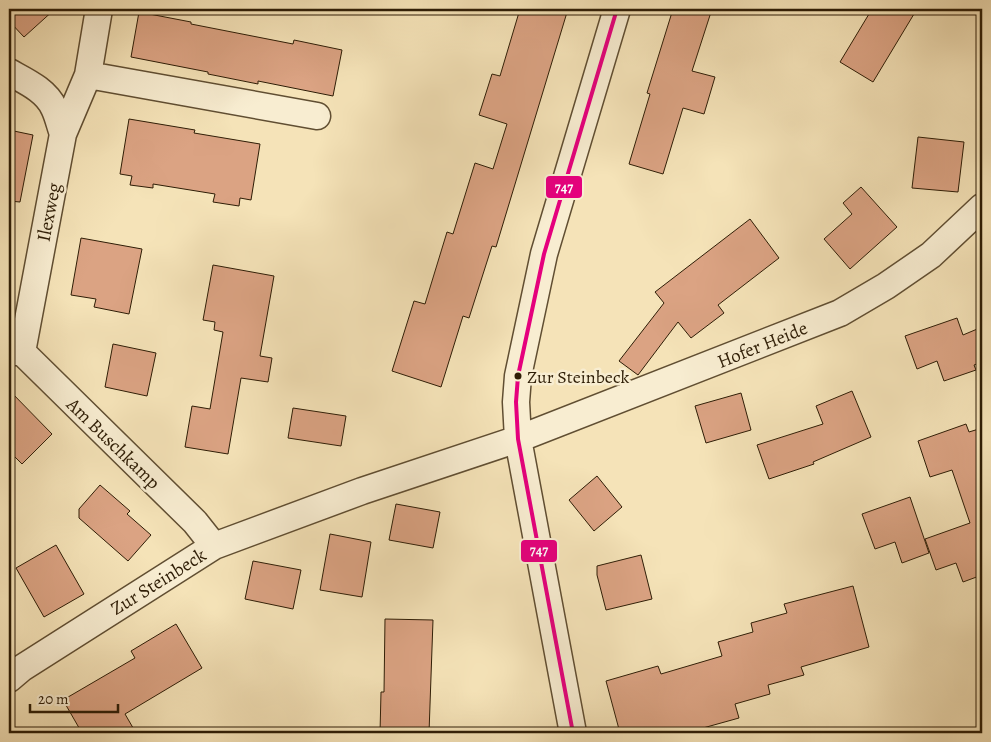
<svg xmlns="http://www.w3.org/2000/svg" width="991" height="742" font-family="Alegreya,serif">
	<rect width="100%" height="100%" fill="#f5e3b8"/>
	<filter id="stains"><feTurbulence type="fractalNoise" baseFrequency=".004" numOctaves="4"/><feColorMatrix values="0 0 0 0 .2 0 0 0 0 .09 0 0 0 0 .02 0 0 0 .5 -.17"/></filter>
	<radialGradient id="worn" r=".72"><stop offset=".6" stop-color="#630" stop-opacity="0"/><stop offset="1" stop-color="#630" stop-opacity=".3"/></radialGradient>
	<path fill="#dba383" stroke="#2e1d06" d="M9,9H55L24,37L9,21Z
		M520,9H568L496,247L492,246L469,318L463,316L441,387L392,371L414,301L425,304L447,232L453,234L475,163L493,169L507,124L479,115L492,74L500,76Z
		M673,9H712L692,71L715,77L704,114L683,108L663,174L629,164L650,94L647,93Z
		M872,9H917L873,82L840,62Z
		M139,12L191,22V24L293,44L294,40L342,50L333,96L258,81V84L208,74V72L131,57Z
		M129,119L195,130L194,133L260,144L251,200L240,198L239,206L213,202L215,194L153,184V188L130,185L132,176L120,174Z
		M9,130L33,135L20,202L9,201Z
		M918,137L964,142L958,192L912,188Z
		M861,187L897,227L850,269L824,239L852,214L843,203Z
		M750,219L779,258L718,305L724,313L691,338L678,322L638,375L619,361L664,303L655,292Z
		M81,238L142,249L129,314L94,307L96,299L71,295Z
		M213,265L274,276L260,356L272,358L268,382L241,378L228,454L185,447L192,406L210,409L223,332L214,330L215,322L203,320Z
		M957,318L963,335L982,327V362L974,365L976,370L944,381L937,361L917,369L905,336Z
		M113,344L156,353L147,396L105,387Z
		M9,390L52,434L22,464L9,451Z
		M852,391L871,437L813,462L814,464L769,479L757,445L823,424L816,406Z
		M741,393L751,430L706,443L695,406Z
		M293,408L346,416L341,446L288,438Z
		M966,424L969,432L982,428V575L963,582L956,563L936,570L925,539L970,523L952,470L930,477L918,441Z
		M597,476L622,507L594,531L569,500Z
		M100,485L130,511L127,514L151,535L128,561L79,518V509Z
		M910,497L929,553L902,563L895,542L875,549L862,514Z
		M396,504L440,512L433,548L389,540Z
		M330,534L371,542L362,597L320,590Z
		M56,545L84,594L44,617L16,568Z
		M641,555L652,599L606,610L597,575V566Z
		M253,561L301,570L293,609L245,599Z
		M853,586L869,647L801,667L804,675L768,685L770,694L735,704L739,718L685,733H620L606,681L658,666L661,674L722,656L718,642L753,632L751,623L787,613L784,604Z
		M385,619L433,620L429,733H380L381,692H384Z
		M176,624L202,668L125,714L136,733H82L63,700L135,658L131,651Z"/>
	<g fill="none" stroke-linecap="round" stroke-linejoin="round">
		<defs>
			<path id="street" d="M9,72C25,81 46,90 54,108C58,116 60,126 63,134
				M88,75L317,116
				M9,352H22L195,522L214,546
				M22,352L63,134L88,75L99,9
				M9,679L22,668L214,546L362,491L518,439L840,313L886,286L931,255L982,207
				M573,733L518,439L516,402L518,376L544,254L617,9"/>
		</defs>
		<use href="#street" stroke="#604e32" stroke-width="29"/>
		<use href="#street" stroke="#f8edd1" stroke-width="26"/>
		<defs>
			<path id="bus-1" d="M573,733L518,439L516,402L518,376L544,254L617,9"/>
		</defs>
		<use href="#bus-1" stroke="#f8edd1" stroke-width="8"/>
		<use href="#bus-1" stroke="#e5007d" stroke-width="4"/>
	</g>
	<circle fill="#2e1d06" stroke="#f8edd1" stroke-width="2" cx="518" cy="376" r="4.5"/>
	<g text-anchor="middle" stroke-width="5" stroke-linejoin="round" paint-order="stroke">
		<g font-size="18" fill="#2e1d06" stroke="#f8edd1" text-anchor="start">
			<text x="527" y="383">Zur Steinbeck</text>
		</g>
		<g font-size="19" fill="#2e1d06" stroke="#f8edd1">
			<text transform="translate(48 212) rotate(-79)" y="7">Ilexweg</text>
			<text transform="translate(762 344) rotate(-22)" y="7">Hofer Heide</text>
			<text transform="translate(114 443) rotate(44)" y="7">Am Buschkamp</text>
			<text transform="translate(158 581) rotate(-32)" y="7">Zur Steinbeck</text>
		</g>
	</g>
	<g stroke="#f8edd1" stroke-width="2">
		<rect x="545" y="175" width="38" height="24" rx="5" fill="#e5007d"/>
		<rect x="520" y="539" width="38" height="24" rx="5" fill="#e5007d"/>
	</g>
	<g font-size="14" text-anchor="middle" font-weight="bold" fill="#fff">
		<text x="564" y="192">747</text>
		<text x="539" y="555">747</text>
	</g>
	<rect width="991" height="742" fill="none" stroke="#f5e3b8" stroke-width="30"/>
	<rect x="10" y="10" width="971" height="722" fill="none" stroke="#2e1d06" stroke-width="2.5"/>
	<rect x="15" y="15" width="961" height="712" fill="none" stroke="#2e1d06"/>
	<path d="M30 704v8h88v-8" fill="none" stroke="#2e1d06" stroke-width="2.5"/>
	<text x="38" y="704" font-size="15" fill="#2e1d06" stroke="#f8edd1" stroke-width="4" paint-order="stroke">20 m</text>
	<rect width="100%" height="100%" filter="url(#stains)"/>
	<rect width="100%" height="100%" fill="url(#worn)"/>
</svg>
